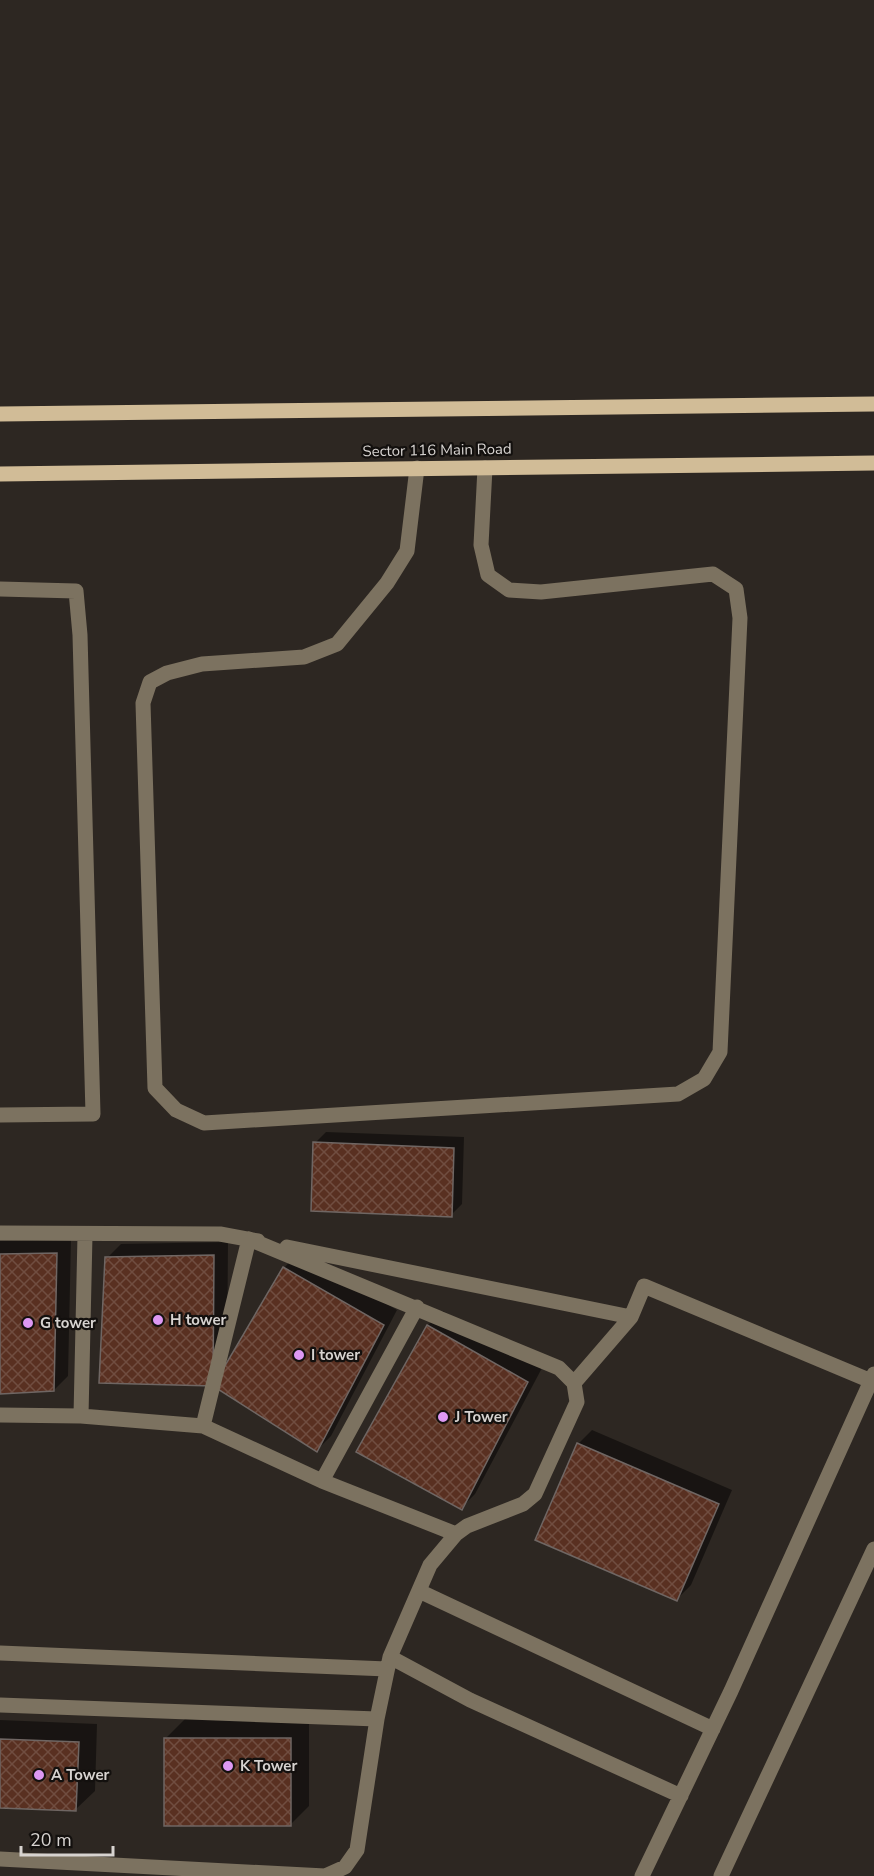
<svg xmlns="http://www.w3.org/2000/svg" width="874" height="1876" font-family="'Nunito Sans',sans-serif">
	<defs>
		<pattern id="building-cross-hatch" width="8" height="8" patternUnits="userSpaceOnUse" patternTransform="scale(1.5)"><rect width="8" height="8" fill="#593021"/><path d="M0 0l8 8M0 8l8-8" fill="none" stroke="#704d40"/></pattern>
	</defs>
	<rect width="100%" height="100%" fill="#2d2722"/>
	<path fill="#0007" d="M326,1132L464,1137L462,1204L451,1215L315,1143Z
		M71,1239L68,1376L54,1390L0,1392V1241Z
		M228,1242L227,1366L284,1268L298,1253L397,1310L331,1436L317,1450L107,1258L121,1244Z
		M443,1311L542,1368L475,1494L461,1508L358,1451L428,1325Z
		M592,1430L732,1490L691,1585L677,1599L578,1444Z
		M185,1719L309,1720V1806L291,1824L166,1738Z
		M0,1720L97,1724L95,1791L76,1809L0,1807Z"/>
	<path fill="url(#building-cross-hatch)" stroke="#6f6663" stroke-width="1.5" d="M313,1142L454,1148L452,1217L311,1211Z
		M57,1253L54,1391L0,1394V1254Z
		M214,1255L213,1386L99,1383L105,1257Z
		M283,1267L384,1325L317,1452L213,1386Z
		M427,1325L528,1382L462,1510L356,1452Z
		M577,1443L719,1504L677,1601L535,1540Z
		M164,1738H291V1826H164Z
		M0,1739L79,1742L76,1811L0,1808Z"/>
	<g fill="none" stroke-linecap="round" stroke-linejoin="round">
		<path stroke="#7c7260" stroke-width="15" d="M417,468L407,551L387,583L337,644L304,657L202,664L167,673L150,682L143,703L155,1088L176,1110L204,1123L678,1094L704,1079L720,1052L740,618L736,589L713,574L541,592L509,590L488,575L481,545L485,468
			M0,589L76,591L80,635L93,1114L0,1115
			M0,1233L220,1234L258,1241
			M287,1247L631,1317
			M574,1383L631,1317L644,1286L871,1381
			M0,1415L81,1416L203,1426L322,1481L456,1534
			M81,1416L85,1235
			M203,1426L249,1239
			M322,1481L417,1307
			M419,1591L713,1729
			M0,1653L387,1669
			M390,1657L470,1700L681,1796
			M0,1705L377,1719
			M0,1859L325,1876L345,1867L357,1850L377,1719L390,1657L430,1565L456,1534L467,1526L523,1504L535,1494L577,1402L574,1383L559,1368L249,1239
			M642,1876L731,1691L874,1374
			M721,1876L874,1549"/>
		<path stroke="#d1bc97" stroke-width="15" d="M0,414L874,404
			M0,474L874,463"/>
	</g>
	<g fill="#dd98f3" stroke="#13100e" stroke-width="2">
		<circle cx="158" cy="1320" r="6"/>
		<circle cx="28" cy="1323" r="6"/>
		<circle cx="299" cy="1355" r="6"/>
		<circle cx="443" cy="1417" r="6"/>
		<circle cx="228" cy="1766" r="6"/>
		<circle cx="39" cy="1775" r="6"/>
	</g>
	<g text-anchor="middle" stroke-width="4.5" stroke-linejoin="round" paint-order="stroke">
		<g font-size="15" fill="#d7d3d0" stroke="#13100e">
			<text transform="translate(437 450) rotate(-1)" y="5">Sector 116 Main Road</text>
		</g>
		<g font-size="15" font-weight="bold" fill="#d7d3d0" stroke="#13100e" text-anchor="start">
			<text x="170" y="1325">H tower</text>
			<text x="40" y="1328">G tower</text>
			<text x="311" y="1360">I tower</text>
			<text x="455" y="1422">J Tower</text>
			<text x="240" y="1771">K Tower</text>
			<text x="51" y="1780">A Tower</text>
		</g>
	</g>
	<path d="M21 1846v9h92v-9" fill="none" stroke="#d7d3d0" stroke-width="3"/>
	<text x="30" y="1846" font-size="18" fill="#d7d3d0" stroke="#13100e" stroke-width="4.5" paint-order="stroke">20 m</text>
</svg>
